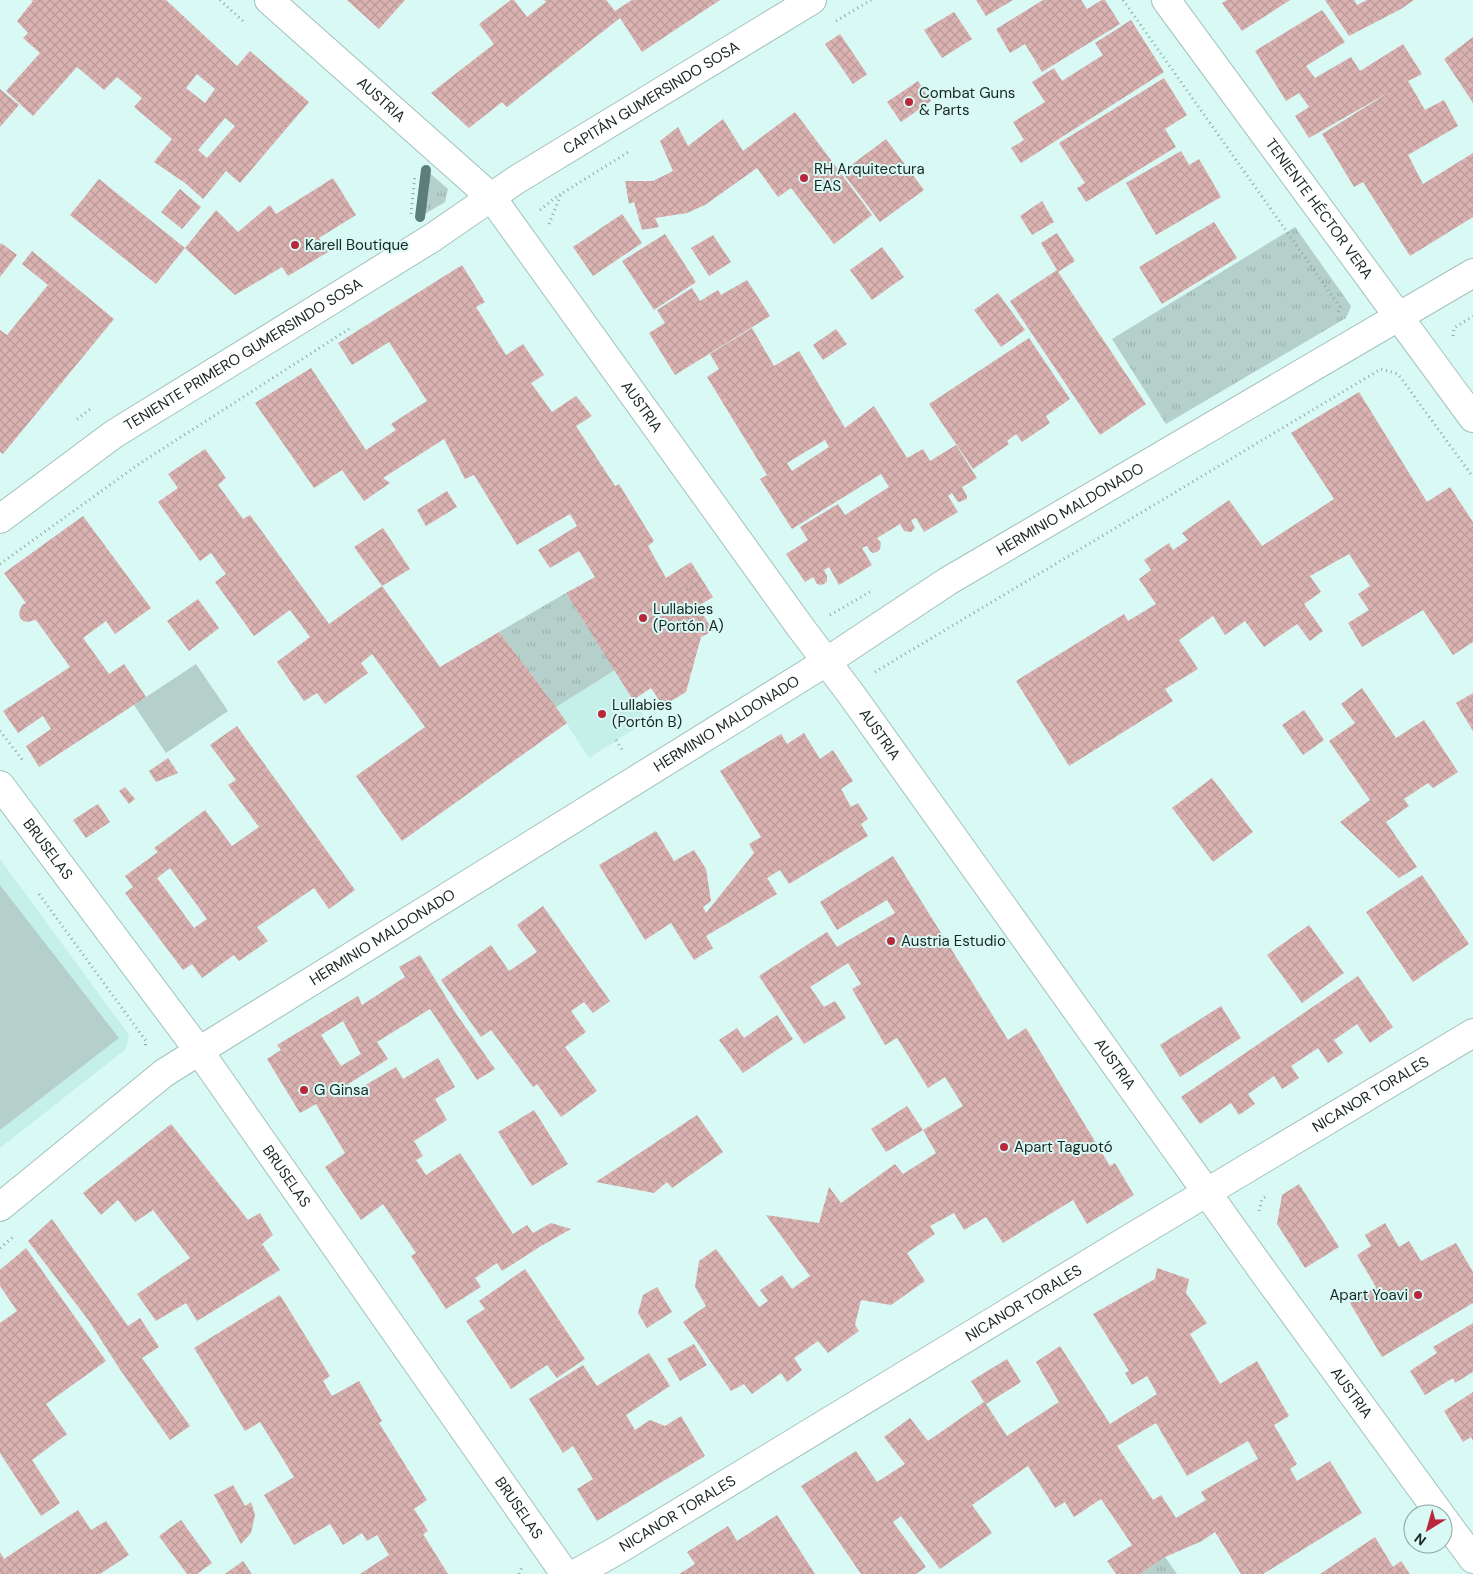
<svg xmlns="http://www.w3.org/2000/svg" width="1473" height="1574" font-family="'DM Sans',sans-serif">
	<defs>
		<pattern id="grass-tufts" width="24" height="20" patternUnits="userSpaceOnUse" patternTransform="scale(1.25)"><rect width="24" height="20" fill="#b5cfcb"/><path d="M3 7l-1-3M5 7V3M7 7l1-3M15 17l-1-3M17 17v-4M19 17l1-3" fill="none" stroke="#9bb2ae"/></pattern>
		<pattern id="building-cross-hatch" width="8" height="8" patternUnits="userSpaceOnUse" patternTransform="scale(1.25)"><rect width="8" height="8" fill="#d9b2b1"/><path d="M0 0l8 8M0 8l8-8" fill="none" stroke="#ba9998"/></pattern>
	</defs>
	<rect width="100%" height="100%" fill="#d9f9f4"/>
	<path fill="#c5efe9" d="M615,670L647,721L589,758L556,707Z
		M0,859L129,1035L126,1049L0,1148V1130L119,1038L0,885Z"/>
	<path fill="url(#grass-tufts)" d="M426,170L448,189L445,202L420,217Z
		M1295,227L1351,306L1346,318L1166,424L1112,339Z
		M566,593L615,670L556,707L499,632Z
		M1165,1557L1177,1574H1140Z"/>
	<path fill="#b5cfcb" d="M196,664L228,711L166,753L134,705Z
		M0,885L119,1038L0,1130Z"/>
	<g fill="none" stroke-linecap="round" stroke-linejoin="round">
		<path stroke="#5c7e79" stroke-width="10" d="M420,217L426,170"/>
	</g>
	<path fill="url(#building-cross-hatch)" fill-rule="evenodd" d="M31,0H166L237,66L250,51L309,102L240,183L226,171L203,199L185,183L154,162L172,139L134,107L142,98L117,77L104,90L77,67L33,116L6,91L40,53L23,38L28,33L17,21L33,1ZM197,74L215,89L205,103L186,88ZM225,118L235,126L207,158L198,150Z
		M347,0H405L379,29Z
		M511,0H514L527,17L546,2L544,0H606L615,11L632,0H720L642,52L620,18L507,107L502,102L469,128L431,93L494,44L479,24Z
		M976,0H1013L986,16Z
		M1043,0H1081L1087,9L1102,0H1105L1120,24L1042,72L1025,44L1010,53L996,29Z
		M1227,0H1290L1242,31L1222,3Z
		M1325,0H1354L1357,5L1367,0H1414L1401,9L1349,36Z
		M1322,10L1345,42L1293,74L1306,66L1315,78L1351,57L1360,71L1403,44L1422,74L1408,81L1425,110L1444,100L1458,126L1408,155L1423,184L1473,153V217L1410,256L1363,182L1354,187L1322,134L1391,91L1309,138L1295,116L1309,107L1299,93L1286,101L1255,51Z
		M954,12L972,39L942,58L924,30Z
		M1131,20L1164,72L1021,163L1011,148L1024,140L1013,122L1045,102L1032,82L1054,68L1062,81L1103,55L1095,43Z
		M840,34L867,74L853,84L825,44Z
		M1473,37V103L1444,59Z
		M1164,78L1187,115L1165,129L1176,147L1086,202L1077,188L1085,183L1059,143Z
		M918,81L931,101L901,122L887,102Z
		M0,89L19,105L0,127Z
		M795,112L872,215L834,244L791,188L778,197L757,168L705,205L687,213L655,218L659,227L642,230L634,202L629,204L625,181H653L673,171L660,141L678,127L688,146L723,119L743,151Z
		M886,139L924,190L880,222L842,172Z
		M1181,151L1189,165L1199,159L1221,197L1156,235L1126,183Z
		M333,178L356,215L319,238L328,252L288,276L282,267L235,295L185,248L156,284L70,215L99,179L185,248L216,210L238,232L270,205L276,214Z
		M180,189L201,207L182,229L161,212Z
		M1042,201L1054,222L1032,235L1020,216Z
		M622,214L642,243L593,276L573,247Z
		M1214,222L1237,258L1162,304L1139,267Z
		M1057,233L1075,261L1058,272L1146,404L1100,435L1010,301L1057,270L1041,243Z
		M665,234L696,282L654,310L622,261Z
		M713,235L731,262L709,276L691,248Z
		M1,243L17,255L0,277V245Z
		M882,247L904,277L872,300L850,270Z
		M32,251L114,319L3,454L0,452V330L7,335L48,285L22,264Z
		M462,265L485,302L476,307L506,355L523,344L544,375L531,383L552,412L576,396L592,416L576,426L615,486L619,484L654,541L648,546L666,578L691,562L713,597L698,606L713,631L701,637L686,692L663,706L651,688L633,700L566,593L595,577L579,551L550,568L538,550L577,526L570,514L517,545L474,475L465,479L444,439L383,478L390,483L364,501L342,470L314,488L255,403L311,368L366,450L396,430L391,424L427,401L389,342L352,365L338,343Z
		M747,280L770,316L675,375L649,333L665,323L657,310L692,288L700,301L718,290L721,295Z
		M998,293L1025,330L1001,347L974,310Z
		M752,328L774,366L799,351L845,428L874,406L907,458L923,449L930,461L956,445L977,478L962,487L967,496V499L959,502L957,501L952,493L948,496L958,512L924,532L916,518L911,520L915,528L911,532L904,531L900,524L877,538L881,543L880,549L877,552L873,553L870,551L867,546L862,548L872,565L839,585L829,567L824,570L827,576V581L824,584L821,585L817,584L813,577L805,582L786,554L808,540L800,527L838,504L845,515L889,487L881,474L792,529L760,479L767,475L707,377L719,369L710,354ZM825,440L829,447L792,471L787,463Z
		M836,329L847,344L823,360L813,345Z
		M1029,338L1070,399L1046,416L1050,423L1022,442L1016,434L1007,441L1009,444L973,469L929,404Z
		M1359,392L1427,502L1450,487L1473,522V642L1453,655L1423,610L1362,647L1348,623L1369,610L1358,594L1370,586L1349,554L1310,576L1321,592L1304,604L1323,631L1310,641L1297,624L1264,647L1245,621L1225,635L1213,616L1179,640L1198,669L1165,689L1173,701L1069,766L1016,681L1124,614L1128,621L1156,604L1139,579L1151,570L1144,560L1169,543L1173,550L1188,540L1182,533L1229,500L1262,546L1334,499L1291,433Z
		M205,449L226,478L218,485L243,519L250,515L329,624L382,586L440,667L499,632L556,707L567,723L402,841L356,776L425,727L372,654L361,663L368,673L325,704L317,693L304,701L277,662L310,637L290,610L254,636L215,582L226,574L211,553L200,561L158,502L178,488L168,474Z
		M447,491L457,507L426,526L417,510Z
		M83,516L151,608L115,634L106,621L83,638L109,674L124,664L146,697L39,767L26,746L51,729L43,716L18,733L3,711L70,667L36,620L27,622L23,621L20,618L19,613L22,605L26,603L4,573Z
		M383,528L410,569L382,586L354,547Z
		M198,599L219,628L189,651L167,621Z
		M1362,688L1396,738L1424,720L1458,772L1433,788L1428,783L1404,799L1409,806L1386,822L1417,867L1399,878L1340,822L1370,800L1329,741L1355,723L1341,704Z
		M1473,693V731L1456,703Z
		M1304,710L1324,740L1303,755L1282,725Z
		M237,726L355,890L329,909L314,888L257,927L268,941L239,961L234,955L202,978L192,964L183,970L125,893L133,887L125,876L158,852L154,848L205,810L232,846L259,827L228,785L236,780L210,745ZM170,868L207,919L194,928L157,878Z
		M804,733L820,759L833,750L853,781L841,789L851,807L858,803L868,819L861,824L868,836L789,884L780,870L767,878L777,894L706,936L713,948L694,960L671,923L645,940L599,865L656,831L674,861L694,850L706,869L711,901L703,907L706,913L754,853L749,844L761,837L720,771L781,734L787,744Z
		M168,758L178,773L156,782L149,771Z
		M1212,778L1253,832L1213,862L1172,808Z
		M125,787L135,799L129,804L119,791Z
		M98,804L110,822L86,838L73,820Z
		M893,856L1008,1040L1026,1028L1110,1166L1115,1163L1134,1195L1087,1224L1073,1200L1003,1243L986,1217L964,1230L954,1213L930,1226L935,1234L907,1253L925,1281L891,1305L861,1300L855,1325L859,1331L828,1353L818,1341L794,1358L802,1370L787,1382L781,1373L752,1394L744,1384L731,1391L683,1322L706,1306L695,1287L699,1261L716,1249L759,1307L768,1301L760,1290L782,1275L792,1289L810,1276L766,1215L819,1223L829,1187L841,1203L895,1164L903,1174L936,1153L923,1130L963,1106L945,1077L928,1088L897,1038L885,1045L852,989L861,984L848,963L810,987L824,1007L835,1001L846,1018L804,1044L759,976L827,932L837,947L895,913L887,900L837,930L820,902Z
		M1422,875L1469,944L1413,982L1366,912Z
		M543,906L610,1001L593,1013L584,1002L571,1011L586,1032L565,1047L597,1091L561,1117L537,1084L533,1087L491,1030L481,1037L441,980L491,945L509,971L537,952L517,925Z
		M1309,925L1344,973L1302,1003L1267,955Z
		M420,955L457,1015L495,1069L477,1080L430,1009L377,1042L388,1059L342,1088L347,1096L396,1067L403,1079L438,1058L455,1087L435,1099L447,1120L414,1141L423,1156L416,1160L426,1175L460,1153L513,1234L527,1225L533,1233L551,1223L571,1229L541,1246L502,1271L497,1263L475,1278L481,1287L446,1309L411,1256L416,1253L383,1204L361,1220L325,1167L345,1153L316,1104L300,1113L267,1059L281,1050L277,1045L358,996L362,1005L405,977L399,967ZM343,1021L361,1054L341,1066L321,1035Z
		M1358,976L1393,1027L1370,1043L1357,1024L1334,1040L1343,1053L1328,1063L1318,1048L1291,1066L1299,1078L1282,1089L1274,1076L1248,1094L1255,1104L1239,1115L1231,1103L1200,1124L1181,1097Z
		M1221,1006L1241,1038L1180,1077L1160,1045Z
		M777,1015L793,1039L743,1073L719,1040L737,1028L744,1038Z
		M907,1106L923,1130L886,1152L871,1129Z
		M534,1110L568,1164L532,1186L498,1132Z
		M697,1115L723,1152L672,1188L667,1182L654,1193L596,1182Z
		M171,1124L248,1220L260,1213L273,1235L262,1244L280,1270L197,1321L186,1303L156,1321L137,1294L190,1258L153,1210L135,1222L118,1200L101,1215L83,1193Z
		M1299,1184L1339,1247L1305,1268L1277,1224L1282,1195Z
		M52,1219L128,1326L140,1318L159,1347L142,1358L190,1426L170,1440L121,1371L89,1321L28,1241Z
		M1385,1223L1399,1247L1409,1241L1421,1261L1456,1243L1473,1272V1303L1382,1357L1350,1303L1376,1287L1357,1255L1371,1246L1365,1235Z
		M26,1248L106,1361L46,1404L67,1434L32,1460L60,1503L41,1516L0,1453V1323L17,1311L0,1286V1270Z
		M1157,1268L1189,1279L1186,1293L1207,1323L1190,1334L1220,1384L1257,1361L1289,1416L1274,1425L1297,1464L1290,1469L1297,1481L1330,1461L1362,1513L1263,1574H1241L1215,1532L1202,1541L1165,1557L1140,1574H1116L1107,1561L1132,1545L1101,1499L1074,1517L1065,1502L1055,1508L1028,1466L972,1505L992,1533L940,1569L901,1516L893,1522L926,1567L916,1574H861L801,1486L856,1451L877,1482L905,1464L884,1437L910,1418L928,1441L984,1402L971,1381L1007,1359L1021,1382L986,1404L1007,1436L1059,1402L1036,1362L1060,1346L1110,1424L1157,1394L1147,1376L1132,1385L1125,1373L1129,1371L1093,1314L1155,1279ZM1156,1423L1187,1476L1248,1441L1258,1459L1201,1492L1206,1500L1176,1518L1161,1495L1153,1500L1117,1446Z
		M525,1269L585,1359L557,1378L547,1365L511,1389L466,1321L485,1309L479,1301Z
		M657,1287L672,1312L647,1328L638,1313L643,1295Z
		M280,1295L330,1376L323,1381L332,1396L359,1381L382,1421L379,1423L427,1500L414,1509L428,1531L423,1534L448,1574H360L389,1555L377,1535L367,1541L362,1533L343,1545L330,1524L294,1545L264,1495L294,1477L260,1422L245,1431L194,1348Z
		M1473,1323V1372L1455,1383L1453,1378L1425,1395L1410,1371L1437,1353L1433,1347Z
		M694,1344L707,1365L680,1381L667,1359Z
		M649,1353L670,1386L626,1415L635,1430L650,1420L665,1426L681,1416L705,1456L597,1521L577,1489L593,1479L573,1446L563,1453L529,1399L583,1365L597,1386Z
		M1473,1392V1441L1471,1437L1463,1442L1444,1411Z
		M233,1485L245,1506L251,1502L255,1515L251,1533L241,1544L214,1495Z
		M78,1510L91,1530L106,1521L129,1555L100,1574H0V1552L4,1559Z
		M777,1515L815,1574H679L695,1564L687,1552L728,1526L737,1541Z
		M181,1520L212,1563L197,1574H187L159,1536Z
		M1375,1537L1393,1567L1401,1561L1410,1574H1320Z
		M243,1561L252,1574H225Z"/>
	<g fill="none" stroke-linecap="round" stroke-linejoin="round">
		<defs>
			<g id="street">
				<path id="s1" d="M269,0L492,198L801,628L851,694L1265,1274L1440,1514"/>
				<path id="s2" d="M1166,0L1473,418"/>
				<path id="s3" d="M0,519L114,434L432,238L516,180L812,0"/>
				<path id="s4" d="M0,785L199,1051L565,1574"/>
				<path id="s5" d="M0,1207L164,1073L199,1051L826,662L948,581L1473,273"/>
				<path d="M1443,1518L1473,1559"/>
				<path id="s6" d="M575,1574L616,1551L1124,1242L1473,1033"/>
			</g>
		</defs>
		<use href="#street" stroke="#a2c1bc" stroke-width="30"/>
		<path stroke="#8fa7a3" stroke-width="3" stroke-dasharray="1 4" stroke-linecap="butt" d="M220,0L245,23
			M1123,0L1340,307L1337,315
			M836,21L871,0
			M540,210L560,194
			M411,214L415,174
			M549,224L561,194L630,151
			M1453,336L1454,328L1473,316
			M77,419L92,408
			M0,564L139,464L349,329
			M687,590L697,584
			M830,615L870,592
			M875,672L1381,369L1398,374L1473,477
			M0,731L24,762
			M616,740L623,751
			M39,894L146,1041L145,1048
			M1259,1211L1262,1199L1265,1197
			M0,1248L13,1237
			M519,1574L522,1567"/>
		<use href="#street" stroke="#fff" stroke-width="28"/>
	</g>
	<g fill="#b8273b" stroke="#d9f9f4" stroke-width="2">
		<circle cx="909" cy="102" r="5"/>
		<circle cx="804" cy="178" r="5"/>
		<circle cx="295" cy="245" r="5"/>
		<circle cx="643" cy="618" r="5"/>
		<circle cx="602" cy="714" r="5"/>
		<circle cx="891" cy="941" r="5"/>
		<circle cx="304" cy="1090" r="5"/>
		<circle cx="1004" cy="1147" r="5"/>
		<circle cx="1418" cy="1295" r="5"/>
	</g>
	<g text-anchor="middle" stroke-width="4" stroke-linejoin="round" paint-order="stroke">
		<g font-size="15" fill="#1a2624" stroke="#d9f9f4" text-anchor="start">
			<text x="919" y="98">Combat Guns<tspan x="919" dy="17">&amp; Parts</tspan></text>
			<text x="814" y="174">RH Arquitectura<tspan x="814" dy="17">EAS</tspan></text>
			<text x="305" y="250">Karell Boutique</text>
			<text x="653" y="614">Lullabies<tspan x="653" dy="17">(Portón A)</tspan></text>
			<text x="612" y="710">Lullabies<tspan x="612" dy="17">(Portón B)</tspan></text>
			<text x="901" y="946">Austria Estudio</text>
			<text x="314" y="1095">G Ginsa</text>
			<text x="1014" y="1152">Apart Taguotó</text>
			<text x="1408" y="1300" text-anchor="end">Apart Yoavi</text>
		</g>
		<g font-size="15" fill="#1a2624" stroke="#d9f9f4">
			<text dy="5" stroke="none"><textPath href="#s3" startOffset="776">CAPITÁN GUMERSINDO SOSA</textPath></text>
			<text dy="5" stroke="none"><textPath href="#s1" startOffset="150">AUSTRIA</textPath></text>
			<text dy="5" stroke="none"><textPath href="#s2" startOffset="259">TENIENTE HÉCTOR VERA</textPath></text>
			<text dy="5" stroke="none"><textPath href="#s3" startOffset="294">TENIENTE PRIMERO GUMERSINDO SOSA</textPath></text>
			<text dy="5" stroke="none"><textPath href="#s1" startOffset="555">AUSTRIA</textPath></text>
			<text dy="5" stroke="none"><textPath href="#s5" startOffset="1279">HERMINIO MALDONADO</textPath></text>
			<text dy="5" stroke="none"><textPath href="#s5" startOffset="874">HERMINIO MALDONADO</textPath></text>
			<text dy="5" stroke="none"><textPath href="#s1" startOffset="960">AUSTRIA</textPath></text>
			<text dy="5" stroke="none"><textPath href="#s4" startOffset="80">BRUSELAS</textPath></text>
			<text dy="5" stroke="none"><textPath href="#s5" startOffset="469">HERMINIO MALDONADO</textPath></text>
			<text dy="5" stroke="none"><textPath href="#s1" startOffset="1365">AUSTRIA</textPath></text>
			<text dy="5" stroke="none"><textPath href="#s6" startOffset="929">NICANOR TORALES</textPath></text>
			<text dy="5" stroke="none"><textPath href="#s4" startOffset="485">BRUSELAS</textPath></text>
			<text dy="5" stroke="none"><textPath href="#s6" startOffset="524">NICANOR TORALES</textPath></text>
			<text dy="5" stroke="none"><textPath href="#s1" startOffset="1770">AUSTRIA</textPath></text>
			<text dy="5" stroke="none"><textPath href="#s4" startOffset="890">BRUSELAS</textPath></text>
			<text dy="5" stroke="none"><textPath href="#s6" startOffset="119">NICANOR TORALES</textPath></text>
		</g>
	</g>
	<g transform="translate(1428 1529) rotate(217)"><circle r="24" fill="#d9f9f4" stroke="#8da5a1"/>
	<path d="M0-4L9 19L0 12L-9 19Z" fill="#b8273b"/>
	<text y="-8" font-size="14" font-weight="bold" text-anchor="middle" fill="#1a2624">N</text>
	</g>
</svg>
